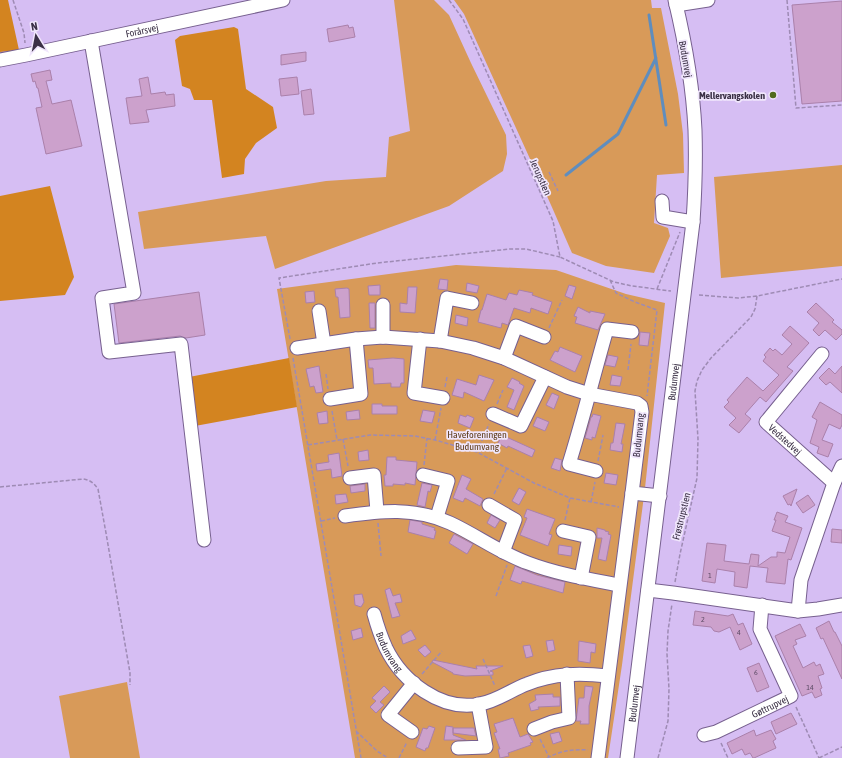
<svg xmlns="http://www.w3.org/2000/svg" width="842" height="758" font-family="'Asap Condensed',sans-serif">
	<rect width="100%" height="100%" fill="#d6bef3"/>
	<path fill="#d89a59" d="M394,0H434L449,15L471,63L506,135L507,154L503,171L449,206L275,269L266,236L144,249L138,212L326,181L386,177L389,137L410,131Z
		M454,0H651L652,8H661L678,94L683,134L684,173L657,175L654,223L668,228L670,236L654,273L606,266L572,253L551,205L464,14Z
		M842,165V266L721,278L714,177Z
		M456,265L556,270L626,294L665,303L645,488L622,665L608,758H355L277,289Z
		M127,682L140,758H70L59,696Z"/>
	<path fill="#d38420" d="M0,0H8L19,50L0,52Z
		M234,27L238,29L246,89L273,107L277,128L256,143L245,159L244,174L222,178L212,100H194L190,89L182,86L175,40L180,36Z
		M50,186L74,277L65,295L0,301V196Z
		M289,358L297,407L195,426L189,377Z"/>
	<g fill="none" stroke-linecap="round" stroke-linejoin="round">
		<path stroke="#5f8dbe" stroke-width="3" d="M649,15L666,125
			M566,175L618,134L656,58"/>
	</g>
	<path fill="#cca1cc" stroke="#aa80aa" d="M842,1V101L802,104L792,5Z
		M348,25L349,28L353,27L355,37L329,42L327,29Z
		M306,52V61L281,65V55Z
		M50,70L52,80L46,81L52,104L71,100L82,146L46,154L36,108L42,107L38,88H37L35,81L33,82L31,74Z
		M148,77L151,94L165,92L166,95L174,94L175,106L146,110L149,122L130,124L126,98L142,96L139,79Z
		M297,77L299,94L281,96L279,79Z
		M311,89L314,114L304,115L301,91Z
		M440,279L448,280L447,290L438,289Z
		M467,283L479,286L477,293L466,291Z
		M380,285V295H369L368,286Z
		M569,285L576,287L572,299L565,296Z
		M408,287H417L415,313L400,312V303L407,304Z
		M347,288L349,289L350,317L340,318L338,297H336L335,289Z
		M519,290L533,293L532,295L552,302L548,314L531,308L530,313L514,308L508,325L502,323L501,328L478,322L481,310H482L487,294L506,300L509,293L517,295Z
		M314,291L315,302L306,303L305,292Z
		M199,292L205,335L186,338L180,336L119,343L114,304Z
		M369,303H375V328H370Z
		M816,303L834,320L832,322L842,330V334L836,340L825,330L819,336L813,330L819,323L807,312Z
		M578,307L590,313V311L605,314L598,330L575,323L577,317L574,316Z
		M456,315L468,318L467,326L455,323Z
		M790,326L809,343L787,367L793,371L778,388L766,402L760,397L745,414L751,419L739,433L729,425L736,418L724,407L729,402L727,400L747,377L763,391L779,375L763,361L766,357L764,355L770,348L773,351L775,349L782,355L792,344L782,335Z
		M640,332L650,333L648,346L639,345Z
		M560,347L582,356L575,372L550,360L555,351L558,352Z
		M608,355L618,357L615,367L605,365Z
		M393,358L404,359V383H401L400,387H391V383L374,384L373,368H369L368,360Z
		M319,366L323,392L316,393L314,386L310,387L306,369Z
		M842,366V393L830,382L826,385L819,378L829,368L835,374Z
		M479,375L494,380L484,401L464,392L463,398L452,395L457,379L476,385Z
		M612,375L622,377L620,386L610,385Z
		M512,378L520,382L519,383L524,386L514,410L507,407L514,390L507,387Z
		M552,393L559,396L554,409L546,405Z
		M820,402L842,415V425L840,429L829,424L822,440L833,444L828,457L817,453L819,447L810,443L817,420L812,417Z
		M372,404H382V406H397V414H372Z
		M359,410L360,419L347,420L346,412Z
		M423,410L435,412L432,423L420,421Z
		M327,411L328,423L319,424L317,413Z
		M593,414L601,416L595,438L592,437V440L585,438L591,417H592Z
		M460,415L466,417L467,415L474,418L470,428L458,423Z
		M537,417L549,422L545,431L533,426Z
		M616,423L625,424L621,444H623L622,452L610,450L611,443H613Z
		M502,435L535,450L532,457L508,446L507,448L498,443Z
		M368,450L369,460L359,461L358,452Z
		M339,453L342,476L332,478L331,469L317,471L316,464L329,462L328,455Z
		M387,457H396V460L417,462L415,485L405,483V485L393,484V486H385L384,475H386Z
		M555,458L562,460L560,471L551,468Z
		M606,473L618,475L616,485L604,483Z
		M462,475L471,479L466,489L483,499L480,506L465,498L463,502L453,498Z
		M422,483L432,485L430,492L428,491L425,507L417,505Z
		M365,484V491L351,493L350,486Z
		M519,488L526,492L519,505L512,501Z
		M797,489L791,506L790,504L788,505L783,496Z
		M346,494L348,502L336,504L335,495Z
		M808,495L815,505L803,513L796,503Z
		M527,509L555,519L549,534L552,535L548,546L520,535L527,518L524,517Z
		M777,512L788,516L785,522L802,528L791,560L788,559L785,584L766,582L768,568L750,566L747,588L734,586L735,572L717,569L715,583L702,581L707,543L726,545L724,561L749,564L751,554L759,555L758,566L771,557H777V552L785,553L790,537L772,531L776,520H774Z
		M491,515L500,520L495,528L487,523Z
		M410,520L422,522V524L435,528L434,530L436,531L434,539L408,532Z
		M597,528L605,530V531L609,532L608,534L611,535L606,561L598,559L602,538H597Z
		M832,529L842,530V543L831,542Z
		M454,534L473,544L467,554L449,543Z
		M559,545L572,547L571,556L558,554Z
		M515,566L537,575L565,582L563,593L522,581L521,584L510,580Z
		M390,588L393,596L400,594L402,602L395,603L400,616L392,618L385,590Z
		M362,594L364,602L361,607L355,605L354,595Z
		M695,611L728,616L733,614L738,625L743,623L752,644L740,650L730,627L719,632L714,631L711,627L693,625Z
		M829,621L834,632H835L842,646V679L823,638L821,639L816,628Z
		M800,624L806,636L795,640L797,644L793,646L803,668L814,662L816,666L820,664L824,674L818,676L822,688L820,689L822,695L815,698L812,692L802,696L775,636Z
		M361,628L363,637L353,640L351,631Z
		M411,630L416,639L403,644L401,636Z
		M553,640L555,650L548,652L546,641Z
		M579,641L596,644L595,653L591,652L590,663L578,661Z
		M425,645L431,652L425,657L418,650Z
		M530,645L533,656L526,658L523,646Z
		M433,660L477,669L476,666H503L490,671L493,672V675L465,676L453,674V673L432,662Z
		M759,663L769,687L757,692L747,668Z
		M384,686L390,692L380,702L384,705L376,713L370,707L376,701L372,698Z
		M585,686L593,687L589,706V724H580L581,721H576L579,698H584Z
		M553,694V697H560V706L538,707L539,709L531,711L529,704L536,700L535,695Z
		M791,713L797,724L776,734L771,722Z
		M513,718L520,737L528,734L533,742L530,743L531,745L508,753L509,756L500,758L498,749H500L494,733L497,732L494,724Z
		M429,726L435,728L428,748H426L425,751L416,747L423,728L427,729Z
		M446,726L453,727V735L466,740H444Z
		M453,728H474L476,736L453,733Z
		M754,730L756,736L771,730L776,739L773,741L776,748L754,758H753L750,753L745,755L742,749L732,754L727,743Z
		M559,732L562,741L553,744L550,734Z"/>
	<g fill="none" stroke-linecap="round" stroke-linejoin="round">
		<defs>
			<g id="minor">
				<path d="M676,5L708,0"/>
				<path d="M91,41L134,293L102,298L109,352L181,344L204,540"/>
				<path id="s1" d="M0,60L26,55L283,0"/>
				<path d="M662,201L663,217L693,222"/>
				<path d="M383,305V337"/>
				<path d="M319,311L324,344"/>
				<path d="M420,339L414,393L443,398"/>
				<path d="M440,341L447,298L472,303"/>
				<path d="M297,348L356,339L383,337L440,341L473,348L504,358L567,387L589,394L637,403L641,406L642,412L632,493L660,496"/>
				<path id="s2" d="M822,354L766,422L834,483"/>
				<path d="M504,358L516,326L544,337"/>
				<path d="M330,399L361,394L356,339"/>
				<path d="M493,414L521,426L545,377"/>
				<path d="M596,471L569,464C583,419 594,374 607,329L632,332"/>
				<path d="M423,475L448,481L437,517"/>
				<path d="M350,478L374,475L377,511"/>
				<path d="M489,505L515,520L503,552"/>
				<path d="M345,516C382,511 414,507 450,523C476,535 500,553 528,563C557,574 588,579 619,585"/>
				<path d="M563,531L589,537L581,578"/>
				<path d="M648,590L673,593L798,611L818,609L842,605"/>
				<path d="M798,611L801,580L834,483L842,466"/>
				<path id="s3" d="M374,614C377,625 381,637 386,648C402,681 441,712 480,704C497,701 511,690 527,684C554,673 580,673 608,676"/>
				<path d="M534,729L552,722L569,718L567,674"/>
				<path d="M412,732L388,715L414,683"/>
				<path id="s4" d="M704,735L716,732L791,696L760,629L762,605"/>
				<path d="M458,748L486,747L478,704"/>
				<path d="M598,758L632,493"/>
				<path id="s5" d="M627,758L693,222C695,192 696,161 695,130C693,87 685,42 675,0"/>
			</g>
		</defs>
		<use href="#minor" stroke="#77608f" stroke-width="15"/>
		<path stroke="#9e8bb4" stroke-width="1.5" stroke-dasharray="4 2" stroke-linecap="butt" d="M13,0L24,33L25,43
			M449,0L463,19L553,221L560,257L614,282L632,286L671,291
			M787,0L796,108L842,105
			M549,172L558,191
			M610,280L616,293L635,302L657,310L647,396
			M657,289L680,232
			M699,295L738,298L757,296L842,279
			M549,328L562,300
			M290,339L279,278L377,263L510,249H526L560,257
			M293,358L361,758
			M628,370L631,344
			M326,374L328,389
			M445,387L447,377
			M497,404L503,390
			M332,411L337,440
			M343,439L348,466
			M435,440L441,408
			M308,445L370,435L415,436L435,440L477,452L534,483L570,498L619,507
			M477,452L489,424
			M598,461L603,435
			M424,465L427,438
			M0,487L83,479C90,480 93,482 98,489L106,533L130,673V685
			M494,494L507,468
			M591,502L595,482
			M565,520L570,498
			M321,521L335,518
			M378,523L381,556
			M675,582L680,554L697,478L698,439L695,391L697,381L702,370L711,358L751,317L755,309L757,296
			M496,596L507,565
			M483,659L495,686
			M422,674L442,651
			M796,707L819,758
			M356,731L377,751L388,758
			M540,739L549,757
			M721,743L728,758
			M399,758L407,742
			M547,758C560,751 573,749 588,750
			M658,758L668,721L669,689L667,654L668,631L672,604
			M819,758L842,747"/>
		<use href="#minor" stroke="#fff" stroke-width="13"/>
	</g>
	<circle fill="#516b1c" stroke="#f0e6fc" stroke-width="1.5" cx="773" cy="95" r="4"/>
	<g text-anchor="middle" stroke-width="3.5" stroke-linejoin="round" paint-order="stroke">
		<g font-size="8" fill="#5f4d68">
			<text x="710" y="578">1</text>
			<text x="703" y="622">2</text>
			<text x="739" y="635">4</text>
			<text x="756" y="675">6</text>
			<text x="810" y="690">14</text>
		</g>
		<g font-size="10" fill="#3b3146" stroke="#f0e6fc">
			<text dy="4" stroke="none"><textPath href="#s1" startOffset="145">Forårsvej</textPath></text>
			<text transform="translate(686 59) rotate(80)" y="4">Budumvej</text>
			<text transform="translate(541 177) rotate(66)" y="4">Jerupstien</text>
			<text dy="4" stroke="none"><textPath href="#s5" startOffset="379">Budumvej</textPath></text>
			<text transform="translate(638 435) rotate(-84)" y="4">Budumvang</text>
			<text dy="4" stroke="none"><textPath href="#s2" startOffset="114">Vedstedvej</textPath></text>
			<text transform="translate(681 516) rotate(-76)" y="4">Frøstrupstien</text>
			<text dy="4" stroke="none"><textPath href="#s3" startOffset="41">Budumvang</textPath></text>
			<text dy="4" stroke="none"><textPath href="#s5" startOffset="55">Budumvej</textPath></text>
			<text dy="4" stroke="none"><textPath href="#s4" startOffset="72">Gøttrupvej</textPath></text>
		</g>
		<g font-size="10" font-weight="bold" fill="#3b3146" stroke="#f0e6fc" text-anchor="end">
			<text x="765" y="99">Mellervangskolen</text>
		</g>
		<g font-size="10" fill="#5d3c18" stroke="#f0e6fc">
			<text x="477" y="438">Haveforeningen<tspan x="477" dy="12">Budumvang</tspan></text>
		</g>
	</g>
	<g transform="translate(36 36) rotate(350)" stroke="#f0e6fc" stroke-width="3" paint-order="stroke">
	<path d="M0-3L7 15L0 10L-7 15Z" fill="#3b3146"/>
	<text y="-6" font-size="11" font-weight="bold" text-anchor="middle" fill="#3b3146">N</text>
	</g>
</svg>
